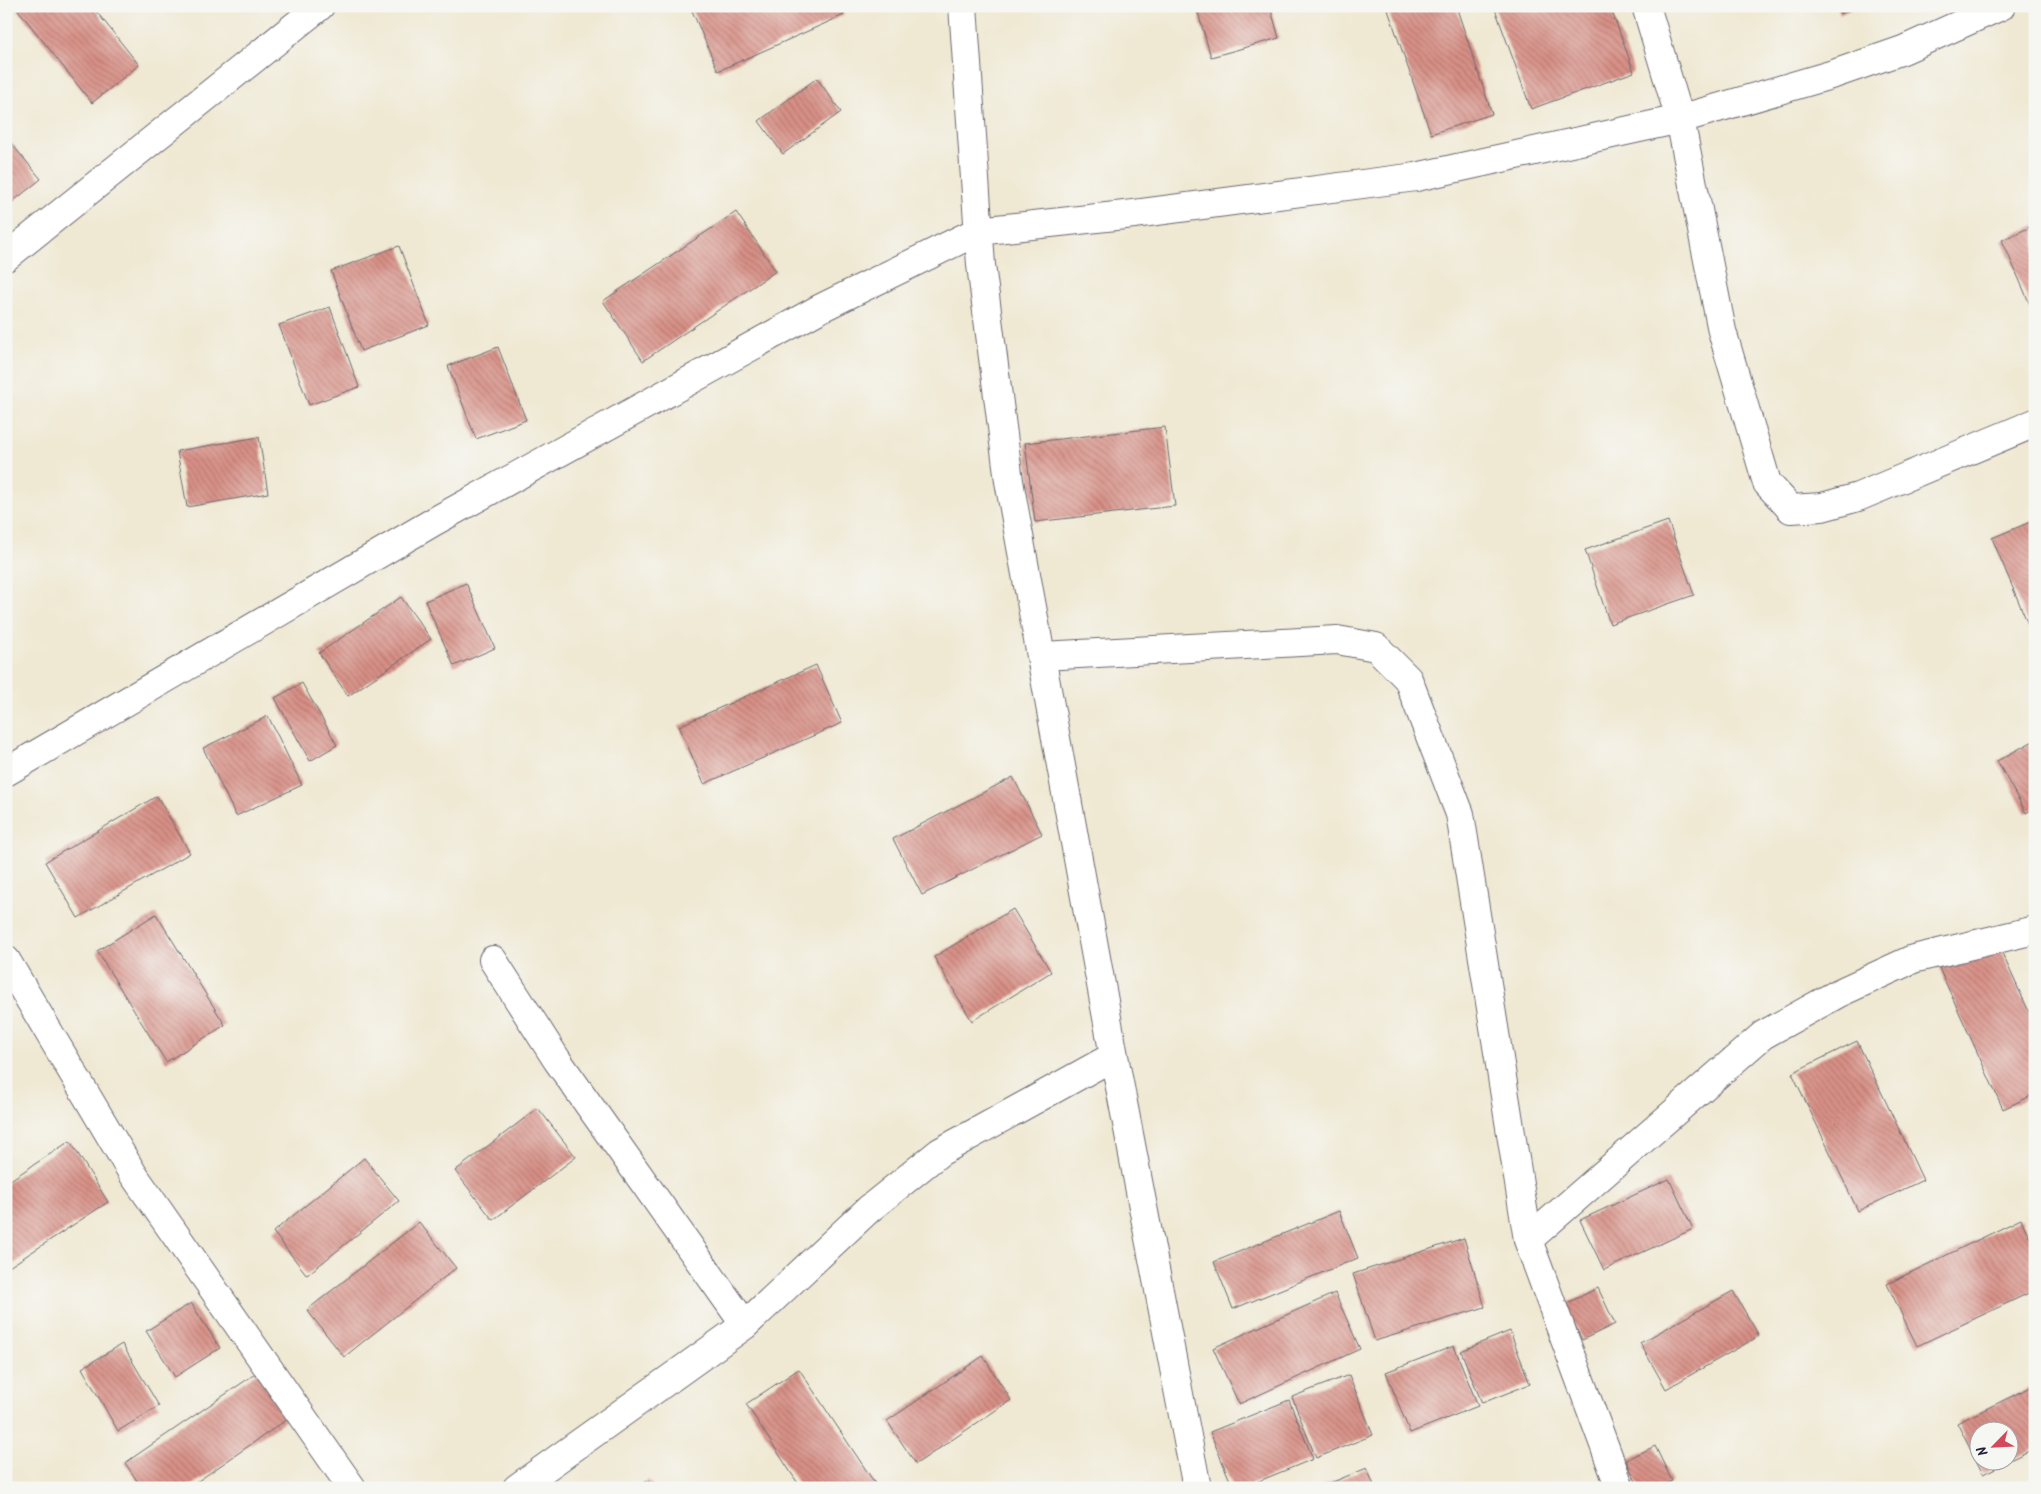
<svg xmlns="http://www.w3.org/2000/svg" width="2041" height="1494" font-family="Kalam,sans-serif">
	<defs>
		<pattern id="building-back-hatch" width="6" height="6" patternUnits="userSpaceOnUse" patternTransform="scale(1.25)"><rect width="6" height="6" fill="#d89086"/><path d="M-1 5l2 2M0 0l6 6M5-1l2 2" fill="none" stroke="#af756f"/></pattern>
	</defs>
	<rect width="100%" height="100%" fill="#f6f6f2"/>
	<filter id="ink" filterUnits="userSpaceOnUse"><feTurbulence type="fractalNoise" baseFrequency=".02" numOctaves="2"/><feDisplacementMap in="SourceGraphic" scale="10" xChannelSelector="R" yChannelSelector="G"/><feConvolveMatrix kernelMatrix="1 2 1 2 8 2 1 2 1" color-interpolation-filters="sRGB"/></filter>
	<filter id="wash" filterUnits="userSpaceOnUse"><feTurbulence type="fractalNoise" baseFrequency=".0096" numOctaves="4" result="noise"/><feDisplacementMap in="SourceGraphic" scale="20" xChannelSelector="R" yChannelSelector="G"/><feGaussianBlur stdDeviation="1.12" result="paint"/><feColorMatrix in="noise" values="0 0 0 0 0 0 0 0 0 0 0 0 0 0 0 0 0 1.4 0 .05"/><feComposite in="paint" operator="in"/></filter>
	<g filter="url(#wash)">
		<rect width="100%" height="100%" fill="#efe8d2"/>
		<g id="blocks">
			<path fill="url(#building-back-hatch)" d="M15,6H92L139,65L92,103Z
				M690,6H840L844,15L718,71Z
				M1196,6H1270L1279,38L1211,57Z
				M1399,6H1456L1492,114L1431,134L1388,10Z
				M1494,6H1610L1634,72L1531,109Z
				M1837,6H1858L1840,14Z
				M817,78L841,112L783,154L759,121Z
				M6,137L41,179L6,207Z
				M736,212L776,271L643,361L603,301Z
				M2035,225V316L2002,240Z
				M399,246L429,325L361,351L331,271Z
				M330,307L359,387L309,405L279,325Z
				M498,347L526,420L476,439L448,366Z
				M1165,427L1175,506L1035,522L1025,443Z
				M259,437L268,493L187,507L177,451Z
				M2035,520V641L1992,538Z
				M1668,521L1694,595L1610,624L1585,550Z
				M466,583L495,648L454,666L425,601Z
				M401,597L431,639L348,696L319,653Z
				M816,665L842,723L704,784L679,726Z
				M302,683L337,745L310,761L275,698Z
				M268,716L302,785L236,816L203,748Z
				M2035,740V808L2026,813L1997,761Z
				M1013,777L1042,834L922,895L893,839Z
				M157,796L190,853L78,918L45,862Z
				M1013,909L1051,972L972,1021L934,957Z
				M156,914L225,1025L166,1062L97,951Z
				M1992,931L2035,1025V1094L2003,1109L1934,957Z
				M1857,1041L1923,1180L1858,1211L1792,1073Z
				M538,1108L576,1157L493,1220L455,1171Z
				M70,1141L108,1202L6,1269V1183Z
				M364,1158L399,1201L307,1275L273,1232Z
				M1669,1179L1693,1229L1604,1270L1580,1220Z
				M1339,1211L1358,1258L1233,1309L1214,1262Z
				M2021,1219L2035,1249V1290L1917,1346L1887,1284Z
				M419,1222L456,1268L344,1357L307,1310Z
				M1464,1238L1485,1307L1375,1341L1353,1274Z
				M1598,1288L1615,1324L1582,1340L1565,1304Z
				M1733,1291L1759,1336L1666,1389L1640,1343Z
				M1335,1293L1360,1349L1239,1404L1213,1348Z
				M191,1303L220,1348L175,1377L146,1331Z
				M1510,1331L1530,1384L1482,1403L1461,1351Z
				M122,1344L159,1406L118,1431L82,1368Z
				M1454,1346L1478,1406L1410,1433L1386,1372Z
				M983,1356L1011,1400L916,1464L887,1421Z
				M799,1369L876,1485L872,1488H801L746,1404Z
				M258,1372L289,1418L188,1488H142L125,1463Z
				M1349,1375L1373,1435L1316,1458L1292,1397Z
				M2035,1385V1448L2008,1461V1432H1978V1462H2008L1983,1474L1957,1423Z
				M1289,1400L1313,1459L1242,1488H1233L1210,1432Z
				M1655,1446L1672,1481L1659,1488H1639L1626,1460Z
				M1367,1468L1375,1488H1318Z
				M648,1480L655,1488H638Z"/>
		</g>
	</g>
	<g filter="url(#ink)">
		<use href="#blocks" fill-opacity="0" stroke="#6a6770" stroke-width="1"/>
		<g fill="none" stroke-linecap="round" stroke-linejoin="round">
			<defs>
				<path id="minor" d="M963,6L981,265L1009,481L1114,1056L1197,1488
					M1646,6L1680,119L1722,331L1767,483L1791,509L1822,507L1858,497L2035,423
					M6,257L320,6
					M1042,656L1337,640L1376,647L1408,679L1460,814L1528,1240L1620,1488
					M6,772L435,521L821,308L978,231L1134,214L1416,177L1680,119L1834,74L1903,50L2001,6
					M6,960L133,1174L352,1488
					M493,960L557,1060L745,1325
					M1528,1240L1763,1035L1839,993L1913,959L2035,930
					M517,1488L745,1325L869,1209L940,1152L1114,1056"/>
			</defs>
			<use href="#minor" stroke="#6a6770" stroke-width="30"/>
			<use href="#minor" stroke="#fff" stroke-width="28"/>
		</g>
	</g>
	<rect width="2041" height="1494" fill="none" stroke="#f6f6f2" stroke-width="25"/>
	<g transform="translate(1994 1446) rotate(246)"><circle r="24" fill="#f6f6f2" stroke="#a1a1a9"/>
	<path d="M0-4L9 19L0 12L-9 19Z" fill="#d1495b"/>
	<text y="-8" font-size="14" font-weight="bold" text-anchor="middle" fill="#22223b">N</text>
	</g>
</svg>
